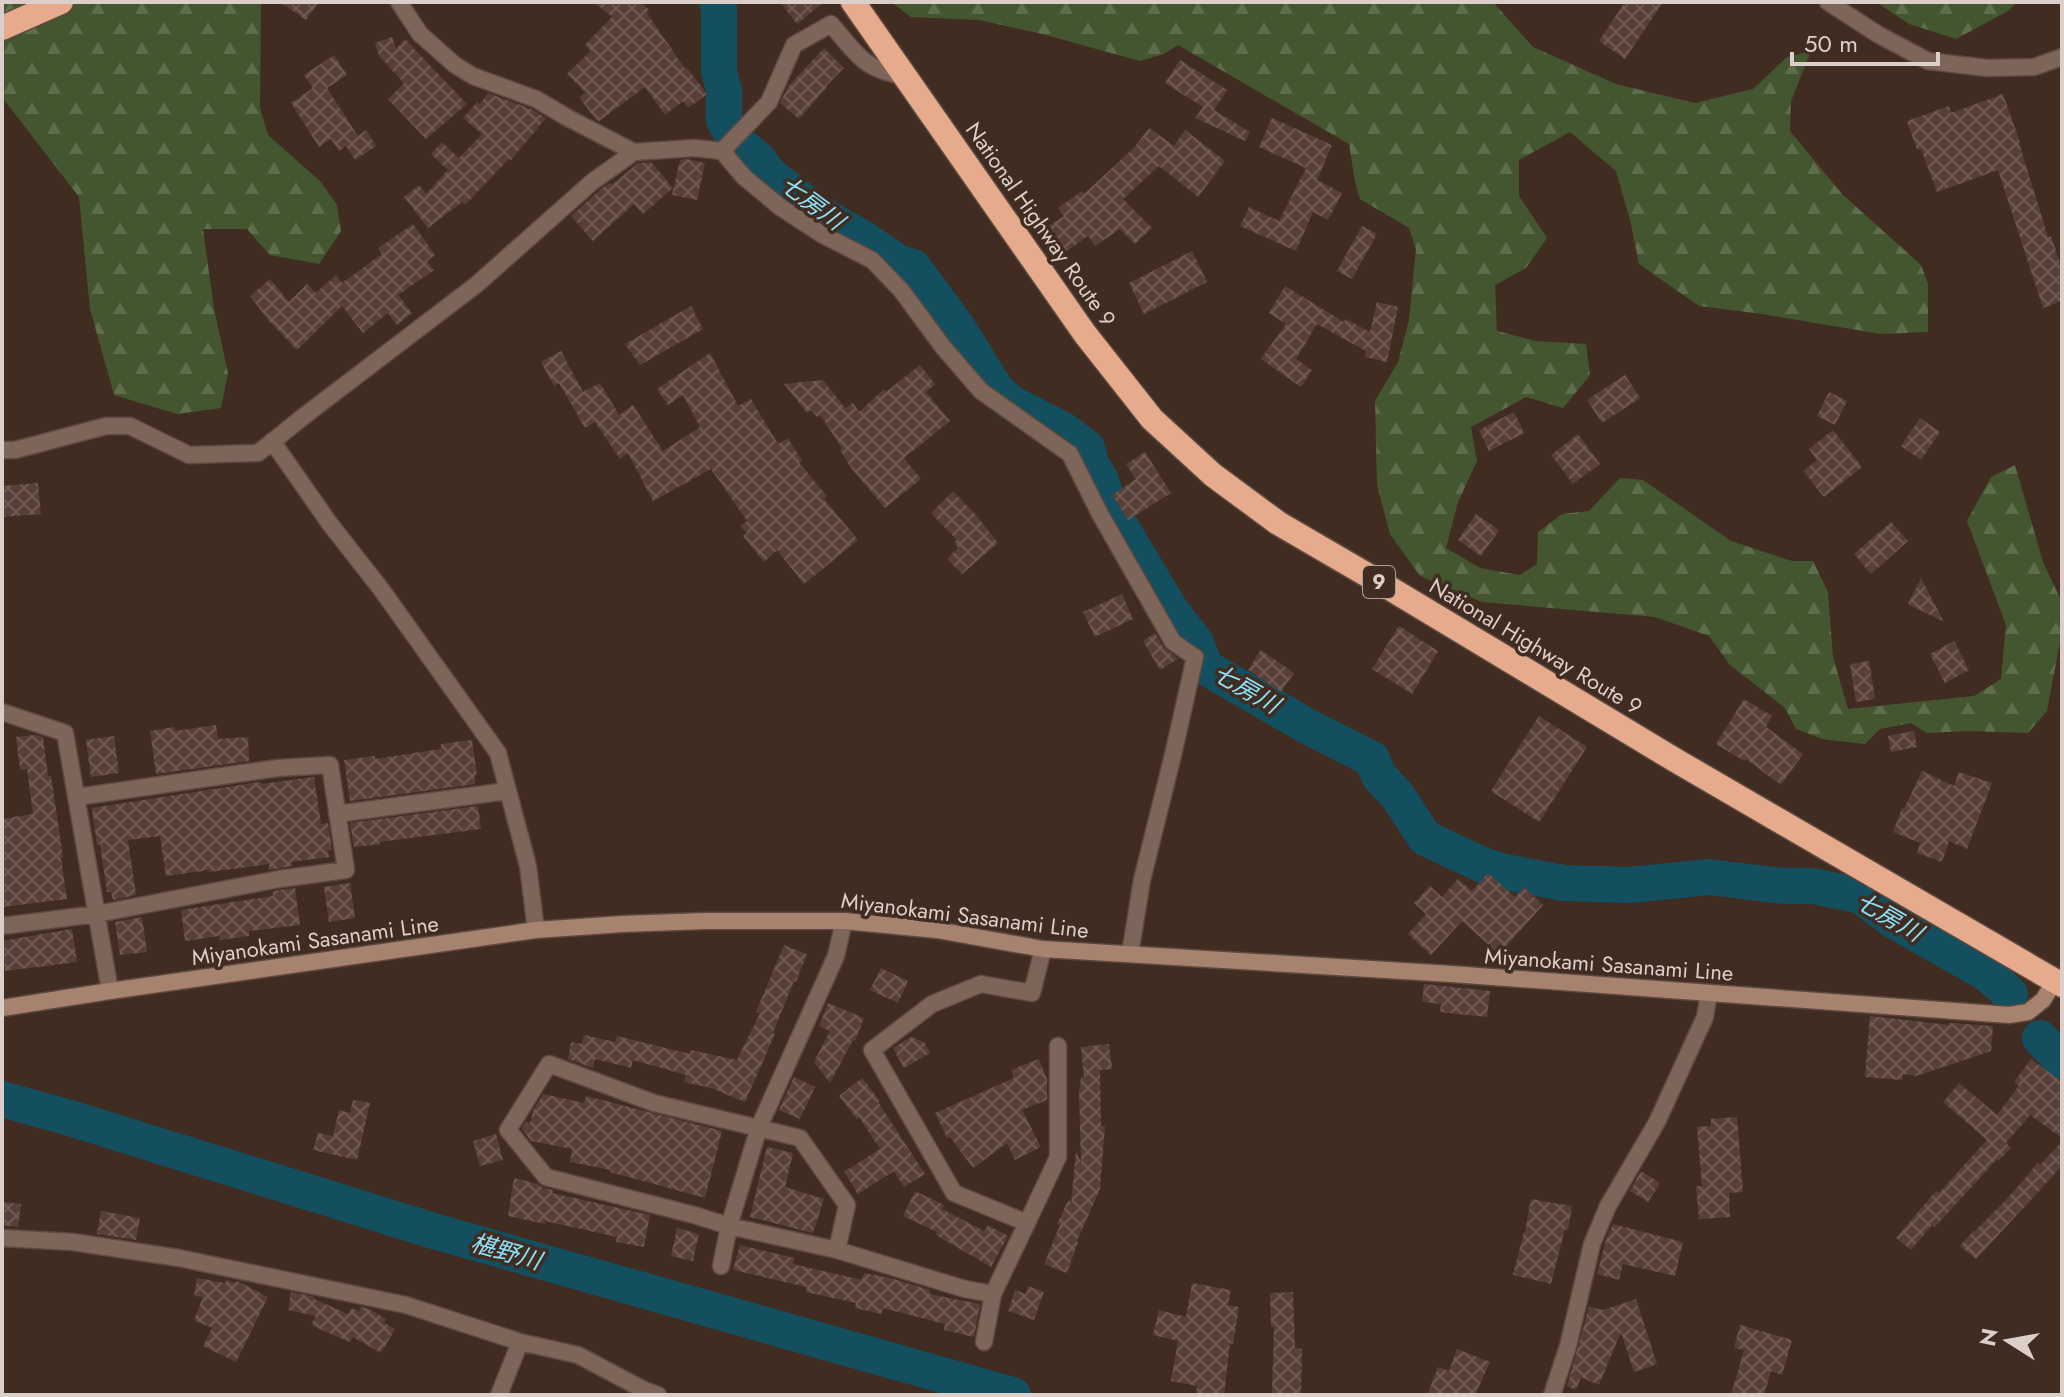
<svg xmlns="http://www.w3.org/2000/svg" width="2064" height="1397" font-family="Jost,'Noto Sans JP',sans-serif">
	<defs>
		<pattern id="forest-firs" width="22" height="20" patternUnits="userSpaceOnUse" patternTransform="scale(2)"><rect width="22" height="20" fill="#44562f"/><path d="M5 1l3.5 6h-7zM16 11l3.5 6h-7z" fill="#5e6d4c"/></pattern>
		<pattern id="building-cross-hatch" width="8" height="8" patternUnits="userSpaceOnUse" patternTransform="scale(2)"><rect width="8" height="8" fill="#584038"/><path d="M0 0l8 8M0 8l8-8" fill="none" stroke="#6f5a53"/></pattern>
	</defs>
	<rect width="100%" height="100%" fill="#412c22"/>
	<path fill="url(#forest-firs)" d="M2,2H261L260,108L268,135L321,182L337,205L341,231L319,264L270,255L247,229H203L214,309L228,373L221,408L177,414L114,395L90,309L79,197L2,97Z
		M891,2H1493L1533,47L1616,84L1695,103L1753,89L1787,57L1811,51L1791,101L1790,131L1842,194L1921,265L1928,284V332L1881,334L1762,314L1699,306L1639,264L1630,220L1616,171L1570,132L1519,160V196L1547,238L1526,268L1495,285L1497,331L1536,341L1586,344L1590,375L1563,408L1526,397L1471,427L1477,461L1458,502L1446,548L1480,568L1520,575L1537,564L1538,532L1562,514L1589,511L1620,478L1643,480L1731,541L1792,561H1813L1828,592L1833,657L1848,709L1974,696L2001,679L2006,625L1967,521L1991,477L2015,465L2043,562L2062,602V631L2047,711L2028,733L1968,731L1927,733L1911,723L1880,729L1865,744L1822,739L1796,729L1785,708L1730,665L1709,636L1655,617L1482,602L1420,576L1390,534L1377,485L1375,401L1398,362L1409,320L1416,249L1409,228L1360,199L1355,182L1349,144L1178,45L1164,54L1140,61L1042,34L979,20L911,17Z
		M1876,2H2017L2008,11L1956,39L1909,24Z"/>
	<g fill="none" stroke-linecap="round" stroke-linejoin="round">
		<path stroke="#134f5e" stroke-width="36" d="M717,2L719,8V71L724,90V120L736,141L757,158L770,175L816,211L864,239L899,263L913,267L958,328L997,391L1013,404L1065,431L1087,448L1091,464L1101,480L1109,507L1170,609L1196,643L1205,667L1307,726L1372,759L1379,776L1397,795L1425,838L1485,866L1505,872L1564,883L1630,885L1709,877L1784,886H1813L1861,896L1891,919L1986,973L2010,994
			M2040,1038L2062,1061
			M2,1099L70,1118L437,1232L1013,1395"/>
	</g>
	<path fill="url(#building-cross-hatch)" d="M280,2H319L306,20Z
		M594,2H640L649,10L647,13L685,69L687,68L707,94L688,108L683,101L665,115L645,87L599,121L596,120L579,97L586,93L567,74L591,51L585,45L612,17Z
		M780,2H824L797,24Z
		M1625,2H1663L1625,59L1599,41Z
		M392,37L396,49L405,39L467,104L426,139L388,99L404,83L379,56L375,43Z
		M824,48L844,68L826,86L827,87L799,119L780,103L788,87Z
		M334,55L347,75L327,88L358,136L366,130L376,146L355,160L346,146L339,151L331,139L319,147L291,103L313,88L304,75Z
		M1180,60L1227,90L1214,110L1250,132L1245,141L1195,118L1203,107L1165,83Z
		M488,93L531,109L546,118L511,160L509,159L465,205L462,202L428,228L404,197L419,185L426,194L448,170L431,154L442,142L459,158L482,134L463,118L477,102L480,104Z
		M2003,94L2020,142L2019,143L2048,237L2051,236L2062,269V301L2043,308L1998,170L1937,192L1921,149L1917,150L1907,121L1949,106L1951,113Z
		M1272,118L1332,145L1317,180L1342,193L1328,220L1313,212L1296,251L1240,226L1249,207L1279,221L1306,168L1259,147Z
		M1149,128L1174,146L1185,130L1225,161L1198,197L1159,166L1123,199L1152,228L1135,244L1120,229L1095,246L1088,236L1061,255L1043,230L1064,216L1058,208L1082,191L1084,194L1134,148Z
		M687,159L705,163L697,200L672,195L680,160Z
		M651,162L673,188L643,214L634,204L593,241L571,216L602,188L610,183L612,185L638,163Z
		M413,224L435,255L427,261L434,270L398,295L412,313L397,325L388,313L363,333L342,306L297,350L269,321L250,296L270,279L289,302L307,284L316,293L336,275L342,283L382,254L378,248Z
		M1362,226L1377,234L1352,279L1337,271Z
		M1192,251L1207,282L1144,314L1129,283Z
		M1285,286L1344,322L1346,319L1370,332L1377,302L1398,307L1387,362L1365,357L1366,351L1317,324L1296,359L1312,370L1301,387L1261,359L1286,324L1269,313Z
		M691,306L703,329L640,365L625,344Z
		M561,351L583,392L600,383L619,415L633,405L663,451L700,427L683,395L668,405L657,389L710,353L738,406L751,399L778,444L788,438L802,461L799,463L827,496L824,499L858,540L804,584L777,550L764,562L743,536L747,533L740,526L747,521L711,469L653,501L628,453L620,459L595,422L585,428L559,383L554,386L541,362Z
		M920,365L935,384L926,392L950,421L904,458L921,479L885,508L852,469L840,450L842,448L820,415L817,417L811,410L807,413L784,384L823,380L845,408L853,403L859,412L884,389L886,392Z
		M1625,375L1640,398L1602,423L1587,400Z
		M1829,392L1847,401L1835,425L1817,416Z
		M1514,412L1524,433L1489,451L1479,430Z
		M1920,418L1940,432L1921,460L1901,446Z
		M1833,430L1862,467L1824,497L1803,471L1817,460L1809,449Z
		M1578,434L1600,464L1573,484L1551,455Z
		M1145,452L1171,493L1128,520L1112,495L1136,479L1126,464Z
		M38,483L41,514L2,517V486Z
		M953,491L977,516L998,543L962,574L947,559L958,548L954,542L957,540L931,513Z
		M1476,514L1499,530L1481,556L1458,540Z
		M1891,522L1908,541L1871,574L1854,554Z
		M1921,578L1944,622L1908,604Z
		M1122,594L1133,619L1095,637L1083,612Z
		M1399,626L1438,651L1412,694L1372,669Z
		M1155,633L1164,648L1178,659L1160,670L1143,641Z
		M1954,641L1969,670L1945,683L1930,654Z
		M1261,650L1294,673L1281,692L1248,670Z
		M1869,661L1875,699L1856,702L1850,664Z
		M1744,699L1772,716L1766,727L1803,754L1781,785L1746,759L1744,761L1716,744Z
		M1539,716L1587,747L1539,822L1491,791Z
		M216,725L218,739L248,737L249,761L156,774L150,731L174,727L175,731Z
		M1914,731L1917,747L1891,752L1888,736Z
		M35,735L43,737L48,776H51L63,857L61,858L67,899L2,907V819L33,814L27,769L20,770L16,737Z
		M114,736L119,773L91,777L86,740Z
		M472,740L477,775L474,776L475,784L350,801L344,760L375,756V759L441,749V744Z
		M1922,771L1954,786L1959,772L1992,783L1967,849L1949,841L1942,862L1917,853L1920,843L1893,832L1902,808L1904,809Z
		M314,777L321,824L328,823L332,850L328,851L329,857L291,862L292,866L269,870V864L209,872V870L166,876L160,836L128,840L136,895L113,900L111,892H107L100,844L97,845L92,808L260,782L261,784Z
		M478,806L481,829L379,842L380,844L354,847L350,823Z
		M1488,873L1515,897L1524,887L1543,905L1499,954L1462,921L1431,955L1408,934L1426,914L1414,903L1430,886L1442,897L1458,879L1472,891Z
		M350,883L355,918L329,922L324,887Z
		M295,888L300,925L249,931V936L220,940L219,936L185,941L181,910L273,896L272,891Z
		M142,917L147,952L120,955L115,922Z
		M72,929L77,962L5,971L2,941Z
		M784,945L807,954L796,982L794,981L773,1033L775,1034L745,1102L711,1088L684,1082L686,1075L633,1060L631,1068L595,1059L593,1068L568,1059L571,1042L582,1044L584,1035L615,1042L617,1036L690,1054L691,1050L737,1060L760,1013L756,1012Z
		M881,968L908,981L898,1003L870,990Z
		M1424,984L1490,991L1487,1017L1440,1012L1441,1004L1422,1002Z
		M828,1003L864,1018L855,1041L853,1040L830,1083L814,1062L830,1031L819,1026Z
		M1870,1016L1949,1025L1950,1023L1993,1026L1991,1051L1916,1076L1903,1074L1902,1080L1865,1077Z
		M911,1037L924,1042L930,1053L904,1068L893,1048Z
		M1109,1044L1112,1069L1100,1070L1101,1126H1105L1100,1189L1077,1241L1078,1242L1067,1273L1044,1264L1060,1225L1057,1224L1069,1199L1071,1204L1076,1150L1081,1163L1079,1092L1081,1078H1084L1081,1047Z
		M1039,1059L1047,1079V1100L1022,1110L1041,1147L1015,1160L1007,1143L973,1168L950,1137L947,1138L935,1113L1014,1078L1011,1070Z
		M2031,1059L2062,1082V1138L2030,1115L2006,1143L2011,1148L1999,1160L1997,1159L1934,1228L1932,1225L1911,1250L1896,1238L1936,1191L1939,1193L1987,1140L1943,1102L1959,1083L1997,1115L2019,1086L2014,1082Z
		M794,1077L815,1087L800,1119L779,1110Z
		M862,1078L880,1101L878,1102L925,1174L904,1187L894,1171L858,1194L844,1172L880,1149L859,1117L857,1119L839,1096Z
		M543,1094L584,1103L586,1096L722,1131L705,1198L610,1172L611,1170L570,1162L572,1149L531,1141L522,1128L526,1122L530,1123L533,1111Z
		M353,1100L370,1103L357,1160L313,1150L318,1133L333,1136L339,1110L350,1113Z
		M1737,1117L1743,1192L1729,1193L1730,1217L1699,1219L1696,1186H1702L1697,1127L1711,1126V1119Z
		M496,1134L503,1160L480,1166L473,1141Z
		M2062,1141V1166L1976,1259L1960,1246L1974,1230L1975,1231L2006,1200L2038,1163L2040,1165Z
		M767,1147L793,1153L785,1187L824,1199L813,1233L750,1217Z
		M1641,1171L1660,1183L1648,1202L1630,1191Z
		M514,1178L537,1184L543,1188L553,1190L552,1193L650,1215L644,1247L616,1242L617,1237L545,1221V1224L508,1216Z
		M915,1191L944,1205L942,1209L984,1231L988,1225L1008,1236L991,1267L936,1235L937,1232L903,1216Z
		M1531,1199L1572,1206L1568,1230L1565,1229L1551,1284L1513,1275L1524,1232H1525Z
		M4,1202L21,1204L18,1227L2,1225Z
		M101,1211L140,1218L136,1240L97,1234Z
		M1613,1224L1683,1242L1675,1276L1623,1264L1619,1280L1597,1274L1606,1240Z
		M677,1228L699,1234L693,1261L671,1256Z
		M740,1245L794,1258L793,1264L862,1280L864,1273L890,1278L930,1290L929,1294L980,1304L974,1337L944,1330L945,1324L883,1308L881,1314L855,1308L856,1303L806,1292L807,1287L733,1270Z
		M197,1278L225,1283L227,1280L234,1283L237,1281L268,1297L236,1362L203,1346L212,1328L194,1320L203,1297L194,1296Z
		M1192,1283L1231,1290L1228,1305L1239,1307L1233,1344L1230,1343L1224,1395L1196,1393L1197,1386L1171,1381L1178,1341L1153,1335L1159,1310L1186,1317Z
		M1028,1286L1044,1292L1034,1320L1008,1311L1015,1290L1026,1294Z
		M291,1292L315,1297L314,1299L348,1314L352,1308L359,1312L360,1307L367,1308L386,1319L384,1323L395,1329L381,1353L353,1337L349,1342L311,1325L316,1316L288,1310Z
		M1293,1292L1295,1348L1302,1349L1301,1395H1272L1274,1327H1271L1270,1293Z
		M1636,1299L1657,1364L1634,1372L1621,1332L1599,1385L1581,1377L1576,1390L1567,1386L1589,1307L1603,1310Z
		M1740,1325L1792,1340L1782,1375L1771,1371L1764,1395H1731L1744,1350L1734,1348Z
		M1457,1349L1490,1362L1475,1395H1427L1438,1367L1449,1371Z"/>
	<g fill="none" stroke-linecap="round" stroke-linejoin="round">
		<defs>
			<path id="street" d="M399,2L420,34L455,65L473,76L536,99L568,118L634,152
				M1828,2L1879,35L1928,61L1987,68L2034,67L2062,57
				M722,151L769,102L794,45L831,24C857,54 863,70 905,76
				M272,441L330,524L381,589L498,753L528,866L536,930
				M2,450H15L106,426H130L189,455L258,453L308,413L476,285L592,182L634,152L694,148L722,151L744,177L780,207L823,235L872,260L901,290L943,347L981,391L1070,454L1100,514L1173,642L1195,657L1173,755L1142,880L1130,954
				M2,712L65,733L110,991
				M337,814L507,791
				M2,926L97,914L279,879L346,870L330,765L278,768L77,797
				M1027,1223L1058,1157V1046
				M2,1238L73,1242L179,1258L406,1305L520,1342L578,1355L644,1390L658,1395
				M837,1250L847,1205L800,1138L654,1103L549,1064L508,1130L546,1177L694,1215L729,1226L837,1250L965,1289L993,1294
				M721,1266L729,1226L759,1127L836,956L844,921
				M984,1342L993,1294L1027,1223L954,1193L872,1050L932,1004L981,984L1032,993L1043,949
				M499,1395L520,1342
				M1552,1395L1568,1346L1592,1244L1608,1206L1657,1122L1705,1017L1709,993"/>
			<path id="secondary" d="M2,1008L110,991L536,930L622,924L706,921H844L937,930L1043,949L1452,974L2009,1015L2028,1012L2043,1000L2055,981"/>
			<path id="highway" d="M853,2L1085,334L1152,419L1213,475L1278,523L1381,583L1675,760L2062,985
				M2,28L61,2"/>
		</defs>
		<use href="#street" stroke="#5d4940" stroke-width="19"/>
		<use href="#secondary" stroke="#5d4940" stroke-width="19"/>
		<use href="#highway" stroke="#5d4940" stroke-width="27"/>
		<use href="#street" stroke="#7d6559" stroke-width="16"/>
		<use href="#secondary" stroke="#a7826e" stroke-width="16"/>
		<use href="#highway" stroke="#e5ab8c" stroke-width="24"/>
	</g>
	<g text-anchor="middle" stroke-width="7" stroke-linejoin="round" paint-order="stroke">
		<rect fill="#412c22" stroke="#ae9d96" stroke-width="2" x="1363" y="566" width="32" height="32" rx="6"/>
		<g font-size="20" font-weight="bold" fill="#dccec8">
			<text x="1379" y="589">9</text>
		</g>
		<g font-size="22" fill="#dccec8" stroke="#412c22">
			<text transform="translate(1041 224) rotate(55)" y="8">National Highway Route 9</text>
			<text transform="translate(1536 646) rotate(31)" y="8">National Highway Route 9</text>
			<text transform="translate(965 915) rotate(7)" y="8">Miyanokami Sasanami Line</text>
			<text transform="translate(315 940) rotate(-8)" y="8">Miyanokami Sasanami Line</text>
			<text transform="translate(1609 964) rotate(4)" y="8">Miyanokami Sasanami Line</text>
		</g>
		<g font-size="24" font-style="italic" fill="#8ce0f8" stroke="#412c22">
			<text transform="translate(812 203) rotate(37)" y="8">七房川</text>
			<text transform="translate(1246 689) rotate(30)" y="8">七房川</text>
			<text transform="translate(1889 917) rotate(30)" y="8">七房川</text>
			<text transform="translate(506 1252) rotate(16)" y="8">椹野川</text>
		</g>
	</g>
	<rect width="2064" height="1397" fill="none" stroke="#dccec8" stroke-width="8"/>
	<g transform="translate(2008 1341) rotate(281)" stroke="#412c22" stroke-width="6" paint-order="stroke">
	<path d="M0-6L14 30L0 20L-14 30Z" fill="#dccec8"/>
	<text y="-12" font-size="22" font-weight="bold" text-anchor="middle" fill="#dccec8">N</text>
	</g>
	<path d="M1792 52v12h146v-12" fill="none" stroke="#dccec8" stroke-width="4"/>
	<text x="1804" y="52" font-size="24" fill="#dccec8" stroke="#412c22" stroke-width="6" paint-order="stroke">50 m</text>
</svg>
